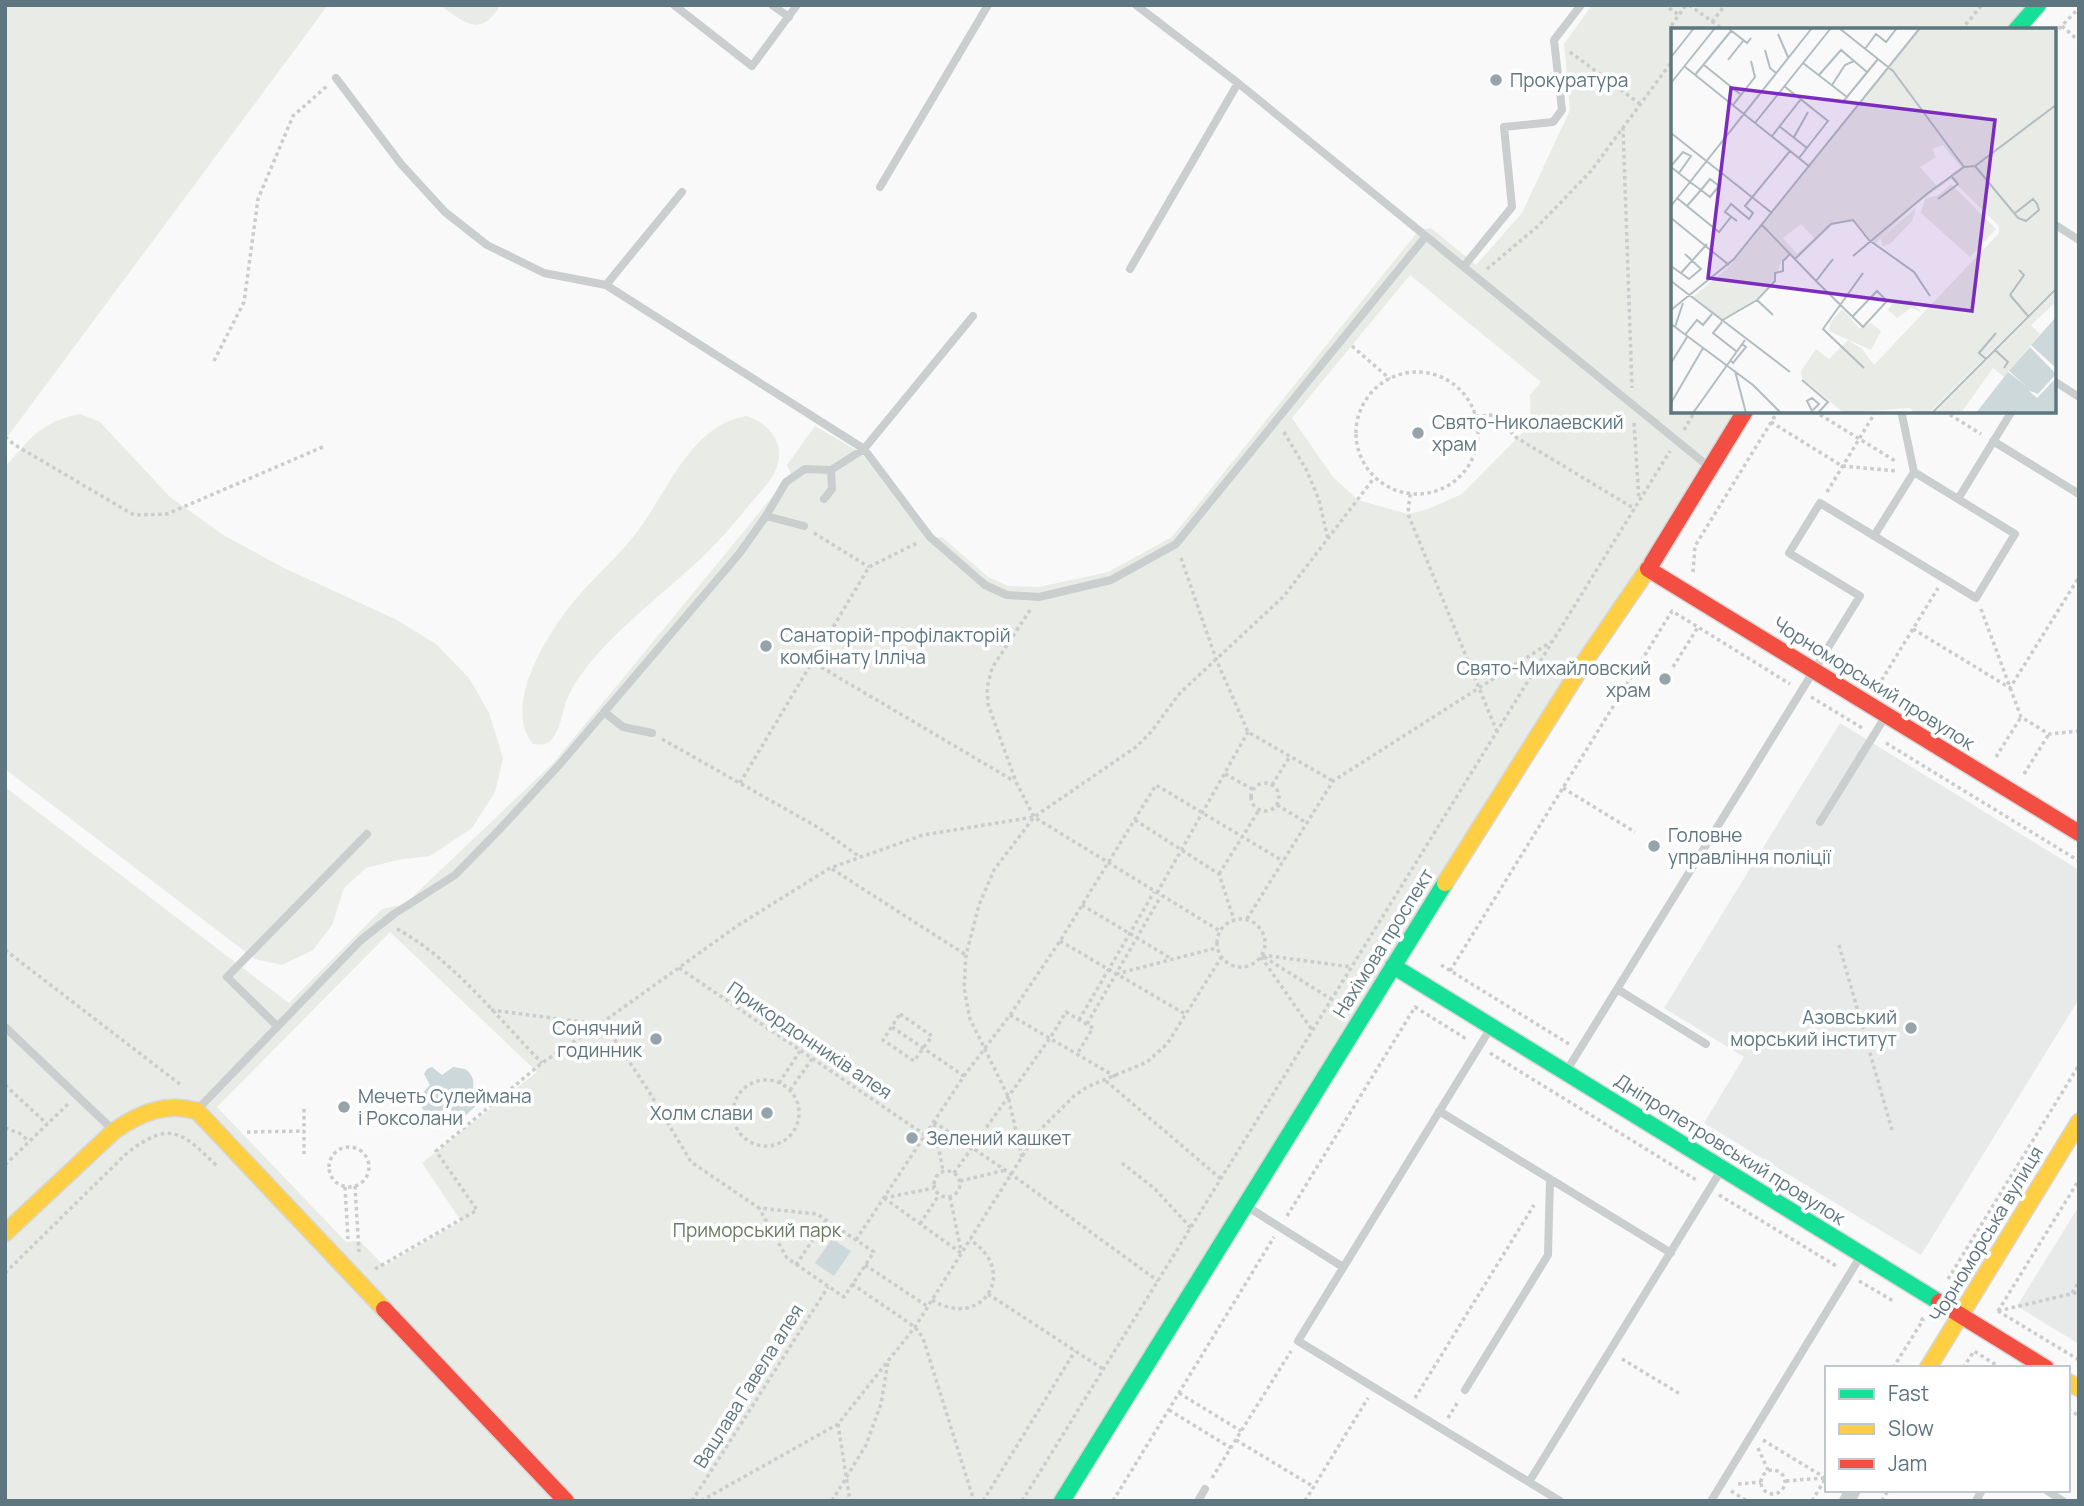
<svg xmlns="http://www.w3.org/2000/svg" width="2084" height="1506" font-family="Manrope,sans-serif">
	<rect width="100%" height="100%" fill="#f9f9f9"/>
	<path fill="#e7eae9" d="M1840,723L2079,870V999L1921,1255L1704,1123L1744,1057L1664,1008Z
		M2079,1206V1344L2017,1306Z"/>
	<path fill="#e8ebe6" fill-rule="evenodd" d="M5,5H328L5,440Z
		M440,5H500C482,39 463,22 440,5Z
		M1592,5H2028L2006,30H1673V411H1737L1064,1501H5V787L289,1003L382,909L405,904L554,762L791,474L787,465L815,426L861,453L927,539L942,537L988,577L1008,586L1039,587L1108,572L1172,537L1419,230L1431,228L1476,265L1522,213L1570,110L1564,44ZM1410,275L1541,382L1530,395L1531,424L1462,494L1428,509L1408,514L1358,500L1333,477L1292,418ZM390,932L537,1072L422,1163L461,1221L384,1266L360,1241L346,1242L217,1107Z
		M80,414L100,422L170,497L225,536L286,569L395,619L436,644L469,678L489,713L503,758L495,792L472,828L430,856L397,860L366,868L344,888L332,925L313,950L282,965L255,959L5,769V467C31,438 40,422 80,414Z
		M746,416C766,422 784,440 778,463C775,477 764,488 755,498C734,525 711,550 686,572C657,598 627,622 600,651C588,665 574,682 567,699C562,711 561,729 552,739C546,745 541,745 533,744C501,705 549,631 575,600C593,578 616,559 633,537C667,496 688,426 746,416Z"/>
	<path fill="#ccd8d9" d="M432,1067L442,1075L453,1067L465,1069C475,1076 476,1086 469,1096L477,1105L456,1124L447,1114L435,1118C417,1112 417,1097 430,1085L424,1074L427,1069Z
		M832,1239L851,1251L834,1276L815,1263Z"/>
	<g fill="none" stroke-linecap="round" stroke-linejoin="round">
		<defs>
			<path id="fast" d="M2016,30L2038,5
				M1393,966L1939,1302
				M1062,1501L1445,883"/>
			<path id="slow" d="M1445,883L1587,658L1652,563
				M5,1233L114,1131C140,1113 165,1102 197,1111L384,1309
				M1928,1368L2079,1122
				M2068,1382L2079,1388"/>
			<path id="jam" d="M1652,563L1745,411
				M1648,569L2079,833
				M1939,1302L2046,1368
				M384,1309L566,1501"/>
		</defs>
		<use href="#fast" stroke="#d6d7d8" stroke-width="19"/>
		<use href="#slow" stroke="#d6d7d8" stroke-width="19"/>
		<use href="#jam" stroke="#d6d7d8" stroke-width="19"/>
		<path stroke="#cacccd" stroke-width="3.5" stroke-dasharray="3.5 3.5" stroke-linecap="butt" d="M1689,5L1724,30
			M1669,8L1679,15
			M1712,22L1725,5
			M2062,26L2079,41
			M1676,30L1671,26L1686,5
			M1961,30L1982,5
			M2054,34L2079,8
			M1570,52L1640,104
			M1623,127L1632,388
			M1487,269L1538,226L1591,171L1673,60
			M1352,346L1390,379
			M214,361L244,302L258,199L293,116L327,86
			M1356 433a61 61 0 1 1 122 0a61 61 0 1 1-122 0Z
			M1814,411L1897,462
			M1944,411L1981,434
			M1475,416L1494,415L1517,438L1635,509
			M1771,422L1842,466L1897,471
			M1634,423L1639,500
			M1684,430L1695,411
			M1284,432L1307,471L1319,500L1328,539
			M5,437L15,445L134,515L167,514L325,446
			M1827,492L1876,411
			M1410,494L1408,514L1497,732
			M814,533L869,567
			M1181,558L1216,659L1248,732L1333,781
			M1693,572L1695,546L1778,411
			M1981,609L2021,717L2049,734L2079,731
			M1030,610L992,668L987,688L988,704L1016,782L1034,817L1220,931
			M1913,629L2010,688L2079,577
			M797,653L1014,781
			M1673,667L1698,627
			M1878,686L1938,588
			M1811,697L1864,729
			M662,739L819,828L860,857
			M1886,743L2079,861
			M1996,757L2021,717
			M1225,774L1254,790
			M2024,774L2049,734
			M740,783L869,567L917,543
			M1251 797a14 14 0 1 1 28 0a14 14 0 1 1-28 0Z
			M1272,785L1290,756
			M1563,788L1635,832
			M1277,805L1307,823
			M1135,820L1219,874L1234,920
			M832,869L966,955
			M1219,874L1259,810
			M1157,893L1248,732
			M1082,905L1172,959
			M1217 943a24 24 0 1 1 48 0a24 24 0 1 1-48 0Z
			M1247,919L1333,781L1551,642
			M397,929C450,957 500,1020 542,1063
			M1060,941L1187,1015
			M1839,945L1892,1130
			M5,950L181,1085
			M1262,955L1352,967
			M1261,957L1312,1030
			M1264,957L1331,999
			M1441,965L1569,1044
			M679,968L925,1135
			M1450,971L1672,611L1790,684
			M1116,974L1216,948
			M491,1010L598,1024
			M900,1014L932,1036L914,1061L883,1040Z
			M1010,1015L1116,1077
			M1079,1020L1154,892
			M603,1022L648,1090L691,1162L759,1208L817,1214L874,1252L844,1297L787,1258L759,1208
			M1087,1024L1161,896
			M892,1027L964,1076
			M1490,1053L1698,1181
			M733 1113a33 33 0 1 1 66 0a33 33 0 1 1-66 0Z
			M1106,1081L1221,1179
			M779,1083L800,1051
			M5,1085L47,1124
			M790,1090L812,1059
			M304,1109V1154
			M934,1122L1011,1174L1158,1281
			M934,1124L943,1171
			M5,1128L19,1133L29,1141
			M247,1132L304,1131
			M329 1167a20 20 0 1 1 40 0a20 20 0 1 1-40 0Z
			M1022,1157L1008,1096L970,1019L964,988L966,955L979,905L994,870L1034,817L1136,747L1151,732L1180,693L1284,596L1374,478
			M1122,1163L1155,1189L1191,1228
			M5,1165L68,1104
			M934 1184a13 13 0 1 1 26 0a13 13 0 1 1-26 0Z
			M954,1173L1050,1038L1066,1012L1093,1028L1077,1054
			M960,1181L1006,1170
			M355,1186L359,1252
			M345,1187L348,1239
			M1719,1195L1838,1267
			M950,1197L961,1251
			M884,1198L961,1253
			M884,1198L934,1188
			M1287,1216L1415,1007L1468,1040
			M920,1224L939,1195
			M856,1240L964,1076L1010,1015L1060,941L1156,785L1283,861
			M796,1265L826,1220
			M865,1265L927,1306
			M375,1269L477,1210L436,1151L542,1063L603,1022L737,926L830,868L923,835L1034,817
			M5,1273L126,1154C170,1119 182,1132 218,1167
			M1948,1279L2079,1065
			M1859,1281L1895,1302
			M852,1284L915,1327L923,1338L974,1501
			M2072,1293L2079,1282
			M988,1294L1103,1369
			M932,1300C982,1331 1020,1271 970,1240
			M1998,1311L2079,1180
			M1998,1311L2079,1360
			M1998,1311L2079,1292
			M1622,1359L1680,1394
			M1893,1368L1923,1320L1919,1317
			M1963,1368L1974,1351L2001,1368
			M1179,1393L1241,1431
			M1415,1398L1534,1205
			M2068,1409L2079,1416
			M1169,1410L1231,1448
			M1448,1418L1459,1400
			M838,1424L850,1501
			M1236,1440L1314,1487
			M1763,1440L1827,1479
			M1758,1448L1768,1470
			M1761 1482a12 12 0 1 1 24 0a12 12 0 1 1-24 0Z
			M1212,1478L1291,1351
			M1786,1481L1823,1478
			M1738,1484L1761,1482
			M1731,1491L1747,1501
			M692,1501L828,1287
			M701,1501L838,1424L915,1327L1037,1133L1074,1096L1087,1087L1147,1062L1167,1044L1221,958
			M832,1501L866,1445L881,1404L888,1362
			M983,1501L1075,1351
			M1022,1501L1670,451
			M1113,1501L1274,1237
			M1305,1501L1368,1398
			M1812,1501L1827,1476
			M1882,1501L1888,1490"/>
		<path stroke="#cbcece" stroke-width="8" d="M674,5L752,66L797,5
			M772,5L789,17
			M1136,5L1238,83L1708,466
			M336,78L401,164L445,212L487,245L544,273L606,285L864,449L930,537L985,585L1007,595L1039,597L1111,580L1176,544L1426,236
			M880,187L988,5
			M2054,224L2079,240
			M1464,266L1512,207L1504,127L1553,122L1562,110L1554,40L1581,5
			M1130,269L1238,83
			M606,285L682,192
			M2054,381L2079,397
			M1993,441L2079,494
			M824,499L832,489L831,470
			M1958,499L2012,411
			M766,516L804,526
			M1874,536L1914,472L1902,415
			M604,712L623,727L652,733
			M1820,822L1885,717
			M1617,989L1706,1044
			M277,1026L227,977L367,834
			M5,1027L112,1129
			M1490,1029L1298,1341L1560,1501
			M1567,1070L1860,596L1789,553L1820,503L1976,598L2015,534L1914,472
			M198,1109L361,940L394,914L455,875L499,830L560,764L739,554L766,516L786,482L805,469L831,470L864,449L973,316
			M1439,1111L1671,1253
			M1248,1207L1343,1267
			M1465,1390L1548,1255L1550,1179
			M1529,1482L1720,1172
			M2046,1490L2063,1501
			M1198,1501L1205,1489
			M1711,1501L1860,1257
			M1976,1501L1982,1490"/>
		<path stroke="#cbcece" stroke-width="16" d="M1847,1501L1853,1490"/>
		<use href="#fast" stroke="#16e098" stroke-width="16"/>
		<use href="#slow" stroke="#ffcf43" stroke-width="16"/>
		<use href="#jam" stroke="#f24e42" stroke-width="16"/>
	</g>
	<g fill="#94a4aa" stroke="#fff" stroke-width="2.5">
		<circle cx="1496" cy="80" r="7"/>
		<circle cx="1418" cy="433" r="7"/>
		<circle cx="766" cy="646" r="7"/>
		<circle cx="1665" cy="679" r="7"/>
		<circle cx="1654" cy="846" r="7"/>
		<circle cx="1911" cy="1028" r="7"/>
		<circle cx="656" cy="1039" r="7"/>
		<circle cx="344" cy="1107" r="7"/>
		<circle cx="767" cy="1113" r="7"/>
		<circle cx="912" cy="1138" r="7"/>
	</g>
	<g text-anchor="middle" stroke-width="7" stroke-linejoin="round" paint-order="stroke">
		<g font-size="19" fill="#5e767f" stroke="#fff" text-anchor="start">
			<text x="1510" y="87">Прокуратура</text>
			<text x="1432" y="429">Свято-Николаевский<tspan x="1432" dy="22">храм</tspan></text>
			<text x="780" y="642">Санаторій-профілакторій<tspan x="780" dy="22">комбінату Ілліча</tspan></text>
			<text x="1651" y="675" text-anchor="end">Свято-Михайловский<tspan x="1651" dy="22">храм</tspan></text>
			<text x="1668" y="842">Головне<tspan x="1668" dy="22">управління поліції</tspan></text>
			<text x="1897" y="1024" text-anchor="end">Азовський<tspan x="1897" dy="22">морський інститут</tspan></text>
			<text x="642" y="1035" text-anchor="end">Сонячний<tspan x="642" dy="22">годинник</tspan></text>
			<text x="358" y="1103">Мечеть Сулеймана<tspan x="358" dy="22">і Роксолани</tspan></text>
			<text x="753" y="1120" text-anchor="end">Холм слави</text>
			<text x="926" y="1145">Зелений кашкет</text>
		</g>
		<g font-size="19" fill="#5e767f" stroke="#fff">
			<text transform="translate(1874 683) rotate(32)" y="7">Чорноморський провулок</text>
			<text transform="translate(1383 943) rotate(-58)" y="7">Нахімова проспект</text>
			<text transform="translate(810 1040) rotate(34)" y="7">Прикордонників алея</text>
			<text transform="translate(1730 1149) rotate(32)" y="7">Дніпропетровський провулок</text>
			<text transform="translate(1986 1234) rotate(-59)" y="7">Чорноморська вулиця</text>
			<text transform="translate(748 1386) rotate(-58)" y="7">Вацлава Гавела алея</text>
		</g>
		<g font-size="19" fill="#6b7b62" stroke="#fff">
			<text x="757" y="1237">Приморський парк</text>
		</g>
	</g>
	<g transform="translate(1671 28)">
		<rect width="385" height="385" fill="#f9f9f9"/>
		<path d="M250,0H385V259L258,385H244L239,380L173,385L131,350L130,343L145,321L158,331L177,312L191,321L203,337L328,205V198L280,151L242,178L204,216L182,193L160,196L124,231L118,226L111,232L103,253L85,271L50,292L22,269L59,238ZM272,117L290,139L266,158L249,139L265,129L261,121ZM130,196L143,210L126,226L112,210ZM280,156L325,201L299,229L250,185L254,171L268,167ZM245,180L241,193L219,216L211,218L210,210ZM385,263V274L360,297L369,306L333,349L322,340L290,385H263ZM241,272L250,284L240,280L226,290L217,282L222,274ZM171,281L188,300L200,295L210,303L200,322L158,303L159,295Z" fill="#e8ebe6" fill-rule="evenodd"/>
		<path d="M385,289V340L360,317ZM359,319L385,346L367,366L357,362L366,370L385,350V385H305L337,344L354,357L338,343Z" fill="#ccd8d9"/>
		<path fill="none" stroke="#b2bdc1" stroke-width="2" d="M57,0L76,15L80,10M168,0L222,43L293,139M107,6L117,29M194,21L205,6L215,14L226,0M94,22L99,40L105,45M1,28L23,0M57,32L72,13M132,35L176,69M33,37L69,66M13,38L139,139M24,47L60,3M148,47L170,22L196,44M0,55L44,0M161,57L174,37L183,33M113,58L157,93L128,130M171,75L207,31M62,77L84,49L80,33M84,95L160,0M108,98L136,120M0,105L101,185M101,108L130,71M123,109L137,84M0,138L12,124L20,128L8,145M304,138L347,190L355,193L368,182L366,176L362,171L343,186M0,139L19,154L30,162L39,169L48,158L39,151L30,162L16,178M6,170L48,204L60,189M267,171L287,156L281,149M0,178L141,0M0,190L58,237M66,193L54,184L60,176L78,191L82,185L74,178L119,123M91,197L145,253L192,299L216,273L206,263L181,289M182,228L257,165L293,139L304,138L385,77M124,231L160,196L182,192L198,212L243,244L259,268M0,238L18,251L30,241L14,226M10,245L36,216M192,245L152,301L193,340M0,253L119,344M145,253L162,231M339,267L353,247L348,242M339,267L357,288M86,272L102,287M0,282L63,231L249,0M50,293L86,272L104,253V245L112,243V233L119,226M51,294L42,305L65,323M0,296L82,357L110,385M4,299L12,275M14,307L26,292L32,297L41,286M324,322L337,334L333,340M315,331L308,325L325,305M59,332L62,335L75,319L71,316M0,335L16,309M64,343L75,385M131,352L157,374L147,385M0,375L32,320M22,385L74,312M142,385L136,373L141,370L148,376L142,382M261,385L385,261"/>
		<path fill="#7b2cbf" fill-opacity="0.15" stroke="#7b2cbf" stroke-width="3.5" d="M60,60L324,92L301,283L37,250Z"/>
		<rect width="385" height="385" fill="none" stroke="#5e767f" stroke-width="3.5"/>
	</g>
	<rect width="2084" height="1506" fill="none" stroke="#5e767f" stroke-width="14"/>
	<rect x="1825" y="1366" width="245" height="126" fill="#ffffff" stroke="#bfc8cc" stroke-width="2"/>
	<rect x="1839" y="1389" width="35" height="10" fill="#16e098" stroke="#bfc8cc" stroke-width="2"/>
	<text x="1888" y="1401" font-size="21" fill="#5e767f">Fast</text>
	<rect x="1839" y="1424" width="35" height="10" fill="#ffcf43" stroke="#bfc8cc" stroke-width="2"/>
	<text x="1888" y="1436" font-size="21" fill="#5e767f">Slow</text>
	<rect x="1839" y="1459" width="35" height="10" fill="#f24e42" stroke="#bfc8cc" stroke-width="2"/>
	<text x="1888" y="1471" font-size="21" fill="#5e767f">Jam</text>
</svg>
